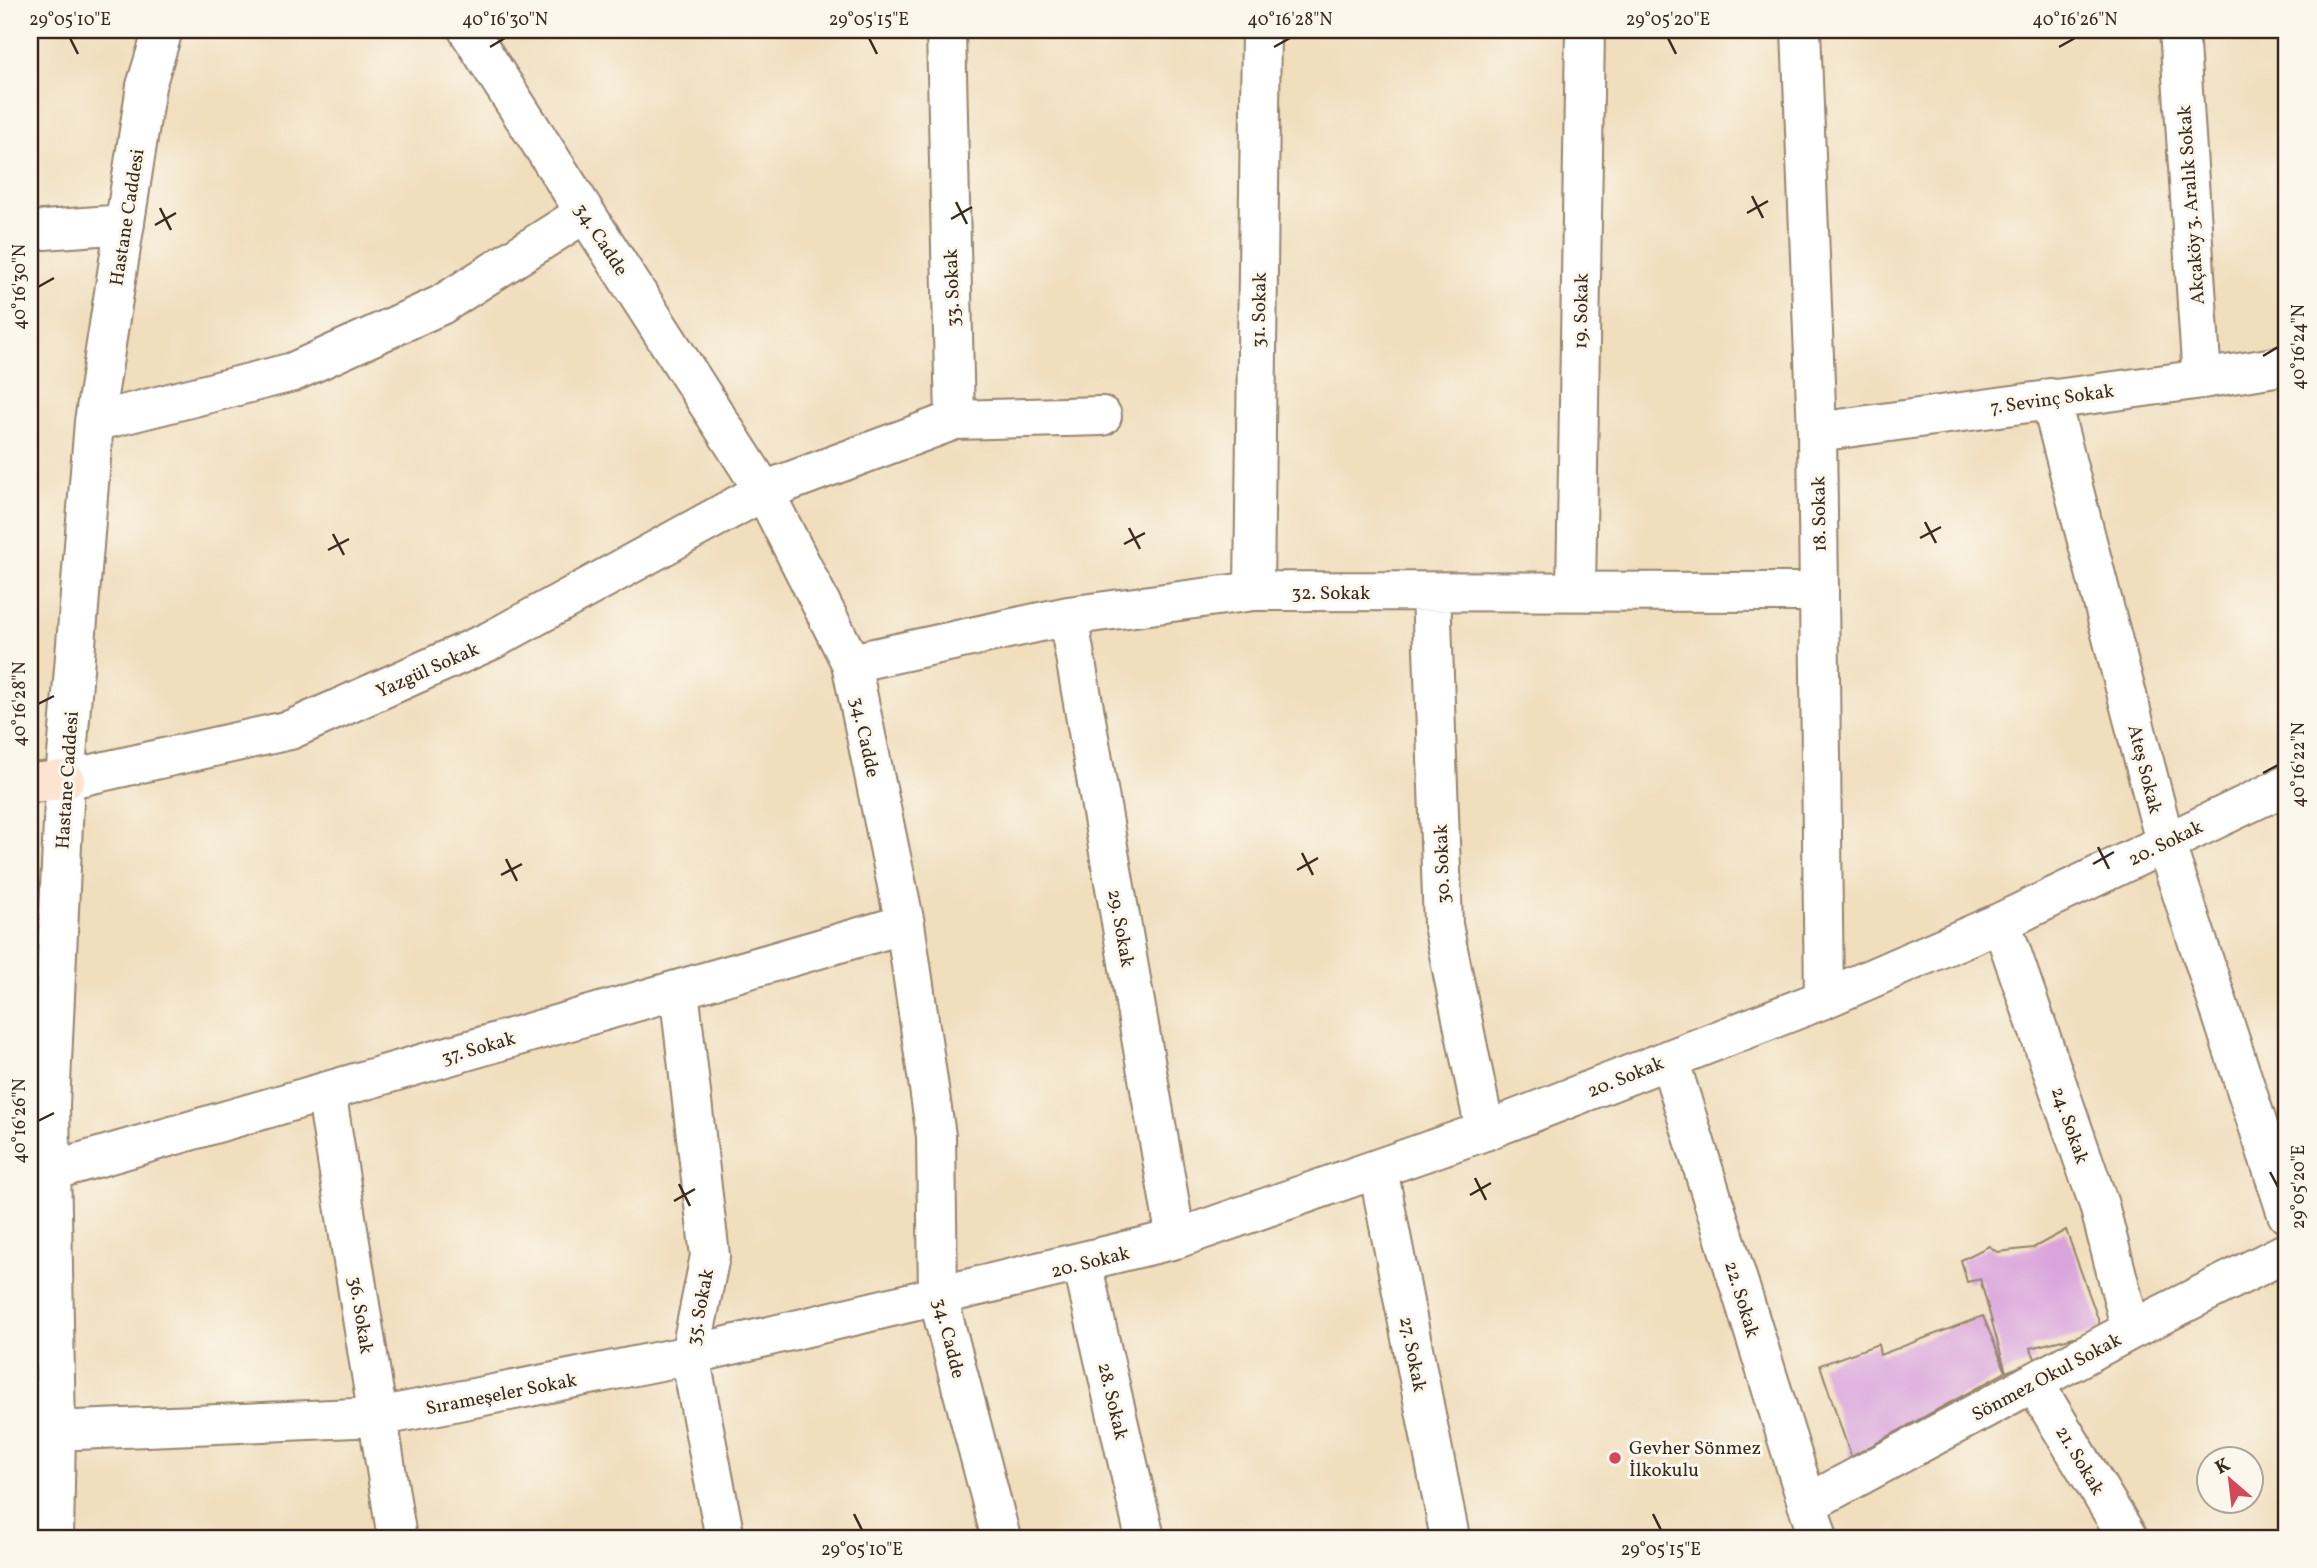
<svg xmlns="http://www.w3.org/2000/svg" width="2317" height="1568" font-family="Vollkorn,serif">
	<rect width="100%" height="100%" fill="#fbf7ec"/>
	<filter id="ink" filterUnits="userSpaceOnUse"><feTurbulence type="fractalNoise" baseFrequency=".0143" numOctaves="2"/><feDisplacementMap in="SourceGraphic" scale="14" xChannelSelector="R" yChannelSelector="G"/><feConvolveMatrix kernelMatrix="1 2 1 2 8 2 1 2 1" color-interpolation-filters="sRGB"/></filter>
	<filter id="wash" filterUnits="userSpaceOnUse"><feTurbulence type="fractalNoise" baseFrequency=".00686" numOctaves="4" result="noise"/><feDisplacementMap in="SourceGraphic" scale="28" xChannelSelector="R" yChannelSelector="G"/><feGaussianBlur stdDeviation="1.57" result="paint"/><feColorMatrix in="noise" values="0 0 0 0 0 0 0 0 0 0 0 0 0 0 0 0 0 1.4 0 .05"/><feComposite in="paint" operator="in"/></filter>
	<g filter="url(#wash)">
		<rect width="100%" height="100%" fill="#f0debd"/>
		<g id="blocks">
			<path fill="#d9a3dc" d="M2066,1230L2102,1330L2030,1348L2036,1360L2006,1372L1980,1279L1967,1282L1961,1260L1989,1246L1997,1252L2033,1248Z
				M1983,1316L2006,1372L1851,1457L1820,1365L1878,1344L1880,1355Z"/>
		</g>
	</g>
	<g filter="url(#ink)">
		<use href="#blocks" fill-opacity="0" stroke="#96846e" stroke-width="2"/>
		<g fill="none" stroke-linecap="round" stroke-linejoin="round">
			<defs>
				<path id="street" d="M468,30L764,491L851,663L905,924L936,1136L938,1297L1001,1538
					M1801,30L1817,432L1824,999
					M2179,30L2202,379
					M30,231L125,224
					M2050,398L2165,842L2287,1214
					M955,420L1102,416
					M94,422L293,372L441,305L585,213
					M1817,432L2202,379L2287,365
					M1254,591L1261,30
					M1576,591L1585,30
					M1431,592L1443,925L1485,1131
					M1068,616L1176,1239
					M851,663L1068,616L1254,591L1819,592
					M65,780L290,730L492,640L764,491L955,420L946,30
					M2001,922L2099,1205L2131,1330
					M679,990L710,1256L690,1355L725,1538
					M1669,1059L1818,1538
					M326,1091L397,1538
					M1378,1169L1450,1538
					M51,1171L905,924
					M1082,1263L1145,1538
					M2034,1383L2128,1538
					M30,1432L378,1417L690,1355L1176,1239L1485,1131L1824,999L2001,922L2287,785
					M1807,1504L2131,1330L2287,1252
					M54,1538L56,1431L50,1105L65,780L94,422L146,86L163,30"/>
				<path id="secondary" d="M30,783L65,780"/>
			</defs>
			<use href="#street" stroke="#96846e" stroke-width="42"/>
			<use href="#secondary" stroke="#96846e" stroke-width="42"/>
			<use href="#street" stroke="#fff" stroke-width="38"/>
			<use href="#secondary" stroke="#fde4d1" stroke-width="38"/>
		</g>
	</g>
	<path fill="none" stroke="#3b2a1e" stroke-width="2.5" d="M70,38L78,54M869,38L877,54M1668,38L1676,54M490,47L505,38M1274,47L1290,38M2059,47L2075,38M1752,196L1763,218M956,202L967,224M160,208L171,230M1747,213L1768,201M951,219L972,207M155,225L176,213M38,287L54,278M2263,356L2278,347M1925,522L1936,543M1129,528L1140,549M333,534L344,555M1920,538L1941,527M1124,544L1145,533M328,550L349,539M38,704L54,696M2263,773L2278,765M2098,847L2109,869M1302,853L1313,875M506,859L517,881M2093,864L2114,852M1297,870L1318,858M501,875L522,864M38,1121L54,1113M2270,1172L2278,1187M1475,1178L1486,1200M679,1184L690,1206M1470,1195L1491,1183M674,1201L695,1189M854,1514L862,1530M1653,1514L1661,1530"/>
	<circle fill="#d1495b" stroke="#fbf7ec" stroke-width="2.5" cx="1615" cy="1458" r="7"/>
	<g text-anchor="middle" stroke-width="6" stroke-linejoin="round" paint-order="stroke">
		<g font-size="19" fill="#3b2a1e" stroke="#fbf7ec">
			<text transform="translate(2190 205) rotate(-94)" y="7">Akçaköy 3. Aralık Sokak</text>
			<text transform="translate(126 217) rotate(-81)" y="7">Hastane Caddesi</text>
			<text transform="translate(602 239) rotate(57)" y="7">34. Cadde</text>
			<text transform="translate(951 288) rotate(-92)" y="7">33. Sokak</text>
			<text transform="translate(1258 310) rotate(-89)" y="7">31. Sokak</text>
			<text transform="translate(1580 311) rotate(-89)" y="7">19. Sokak</text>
			<text transform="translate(2052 398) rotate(-8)" y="7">7. Sevinç Sokak</text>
			<text transform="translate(1818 514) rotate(-91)" y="7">18. Sokak</text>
			<text x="1331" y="599">32. Sokak</text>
			<text transform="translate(427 669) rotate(-24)" y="7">Yazgül Sokak</text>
			<text transform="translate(866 737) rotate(78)" y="7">34. Cadde</text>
			<text transform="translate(2146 769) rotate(76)" y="7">Ateş Sokak</text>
			<text transform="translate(66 780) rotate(-86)" y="7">Hastane Caddesi</text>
			<text transform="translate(2165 842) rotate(-26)" y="7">20. Sokak</text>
			<text transform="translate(1441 864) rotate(-92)" y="7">30. Sokak</text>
			<text transform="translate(1122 928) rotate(80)" y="7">29. Sokak</text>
			<text transform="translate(478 1047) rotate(-16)" y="7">37. Sokak</text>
			<text transform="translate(1625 1076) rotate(-22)" y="7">20. Sokak</text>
			<text transform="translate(2071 1125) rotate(71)" y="7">24. Sokak</text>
			<text transform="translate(1090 1261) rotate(-14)" y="7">20. Sokak</text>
			<text transform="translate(1743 1299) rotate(73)" y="7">22. Sokak</text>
			<text transform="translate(699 1307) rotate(-79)" y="7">35. Sokak</text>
			<text transform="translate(362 1315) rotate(81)" y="7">36. Sokak</text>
			<text transform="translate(950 1338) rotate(76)" y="7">34. Cadde</text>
			<text transform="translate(1414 1354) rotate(79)" y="7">27. Sokak</text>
			<text transform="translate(2046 1376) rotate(-28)" y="7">Sönmez Okul Sokak</text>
			<text transform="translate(501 1393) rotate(-11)" y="7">Sırameşeler Sokak</text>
			<text transform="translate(1114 1401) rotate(77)" y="7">28. Sokak</text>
			<text transform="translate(2081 1460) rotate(59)" y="7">21. Sokak</text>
		</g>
		<g font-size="19" fill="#3b2a1e" stroke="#fbf7ec" text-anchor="start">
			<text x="1629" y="1454">Gevher Sönmez<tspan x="1629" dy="22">İlkokulu</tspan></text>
		</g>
	</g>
	<rect width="2317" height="1568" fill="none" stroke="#fbf7ec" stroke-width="77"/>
	<g transform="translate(2230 1480) rotate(332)"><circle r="33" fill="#fbf7ec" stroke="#aea59a" stroke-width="2"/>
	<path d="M0-5L12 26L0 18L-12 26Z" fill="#d1495b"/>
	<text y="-10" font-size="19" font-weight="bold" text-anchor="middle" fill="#3b2a1e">K</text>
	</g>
	<rect x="38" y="38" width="2240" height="1492" fill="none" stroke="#3b2a1e" stroke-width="2.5"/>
	<g font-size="18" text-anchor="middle" fill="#3b2a1e">
		<text x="70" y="25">29°05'10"E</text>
		<text x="505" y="25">40°16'30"N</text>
		<text x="869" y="25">29°05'15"E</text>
		<text x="1290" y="25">40°16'28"N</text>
		<text x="1668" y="25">29°05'20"E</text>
		<text x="2075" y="25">40°16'26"N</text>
		<text transform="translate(19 287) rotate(-90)" y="6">40°16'30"N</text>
		<text transform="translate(2298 347) rotate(-90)" y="6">40°16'24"N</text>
		<text transform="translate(19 704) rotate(-90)" y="6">40°16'28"N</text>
		<text transform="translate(2298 765) rotate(-90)" y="6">40°16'22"N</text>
		<text transform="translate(19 1121) rotate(-90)" y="6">40°16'26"N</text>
		<text transform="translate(2298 1187) rotate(-90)" y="6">29°05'20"E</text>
		<text x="862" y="1555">29°05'10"E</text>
		<text x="1661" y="1555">29°05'15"E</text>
	</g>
</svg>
